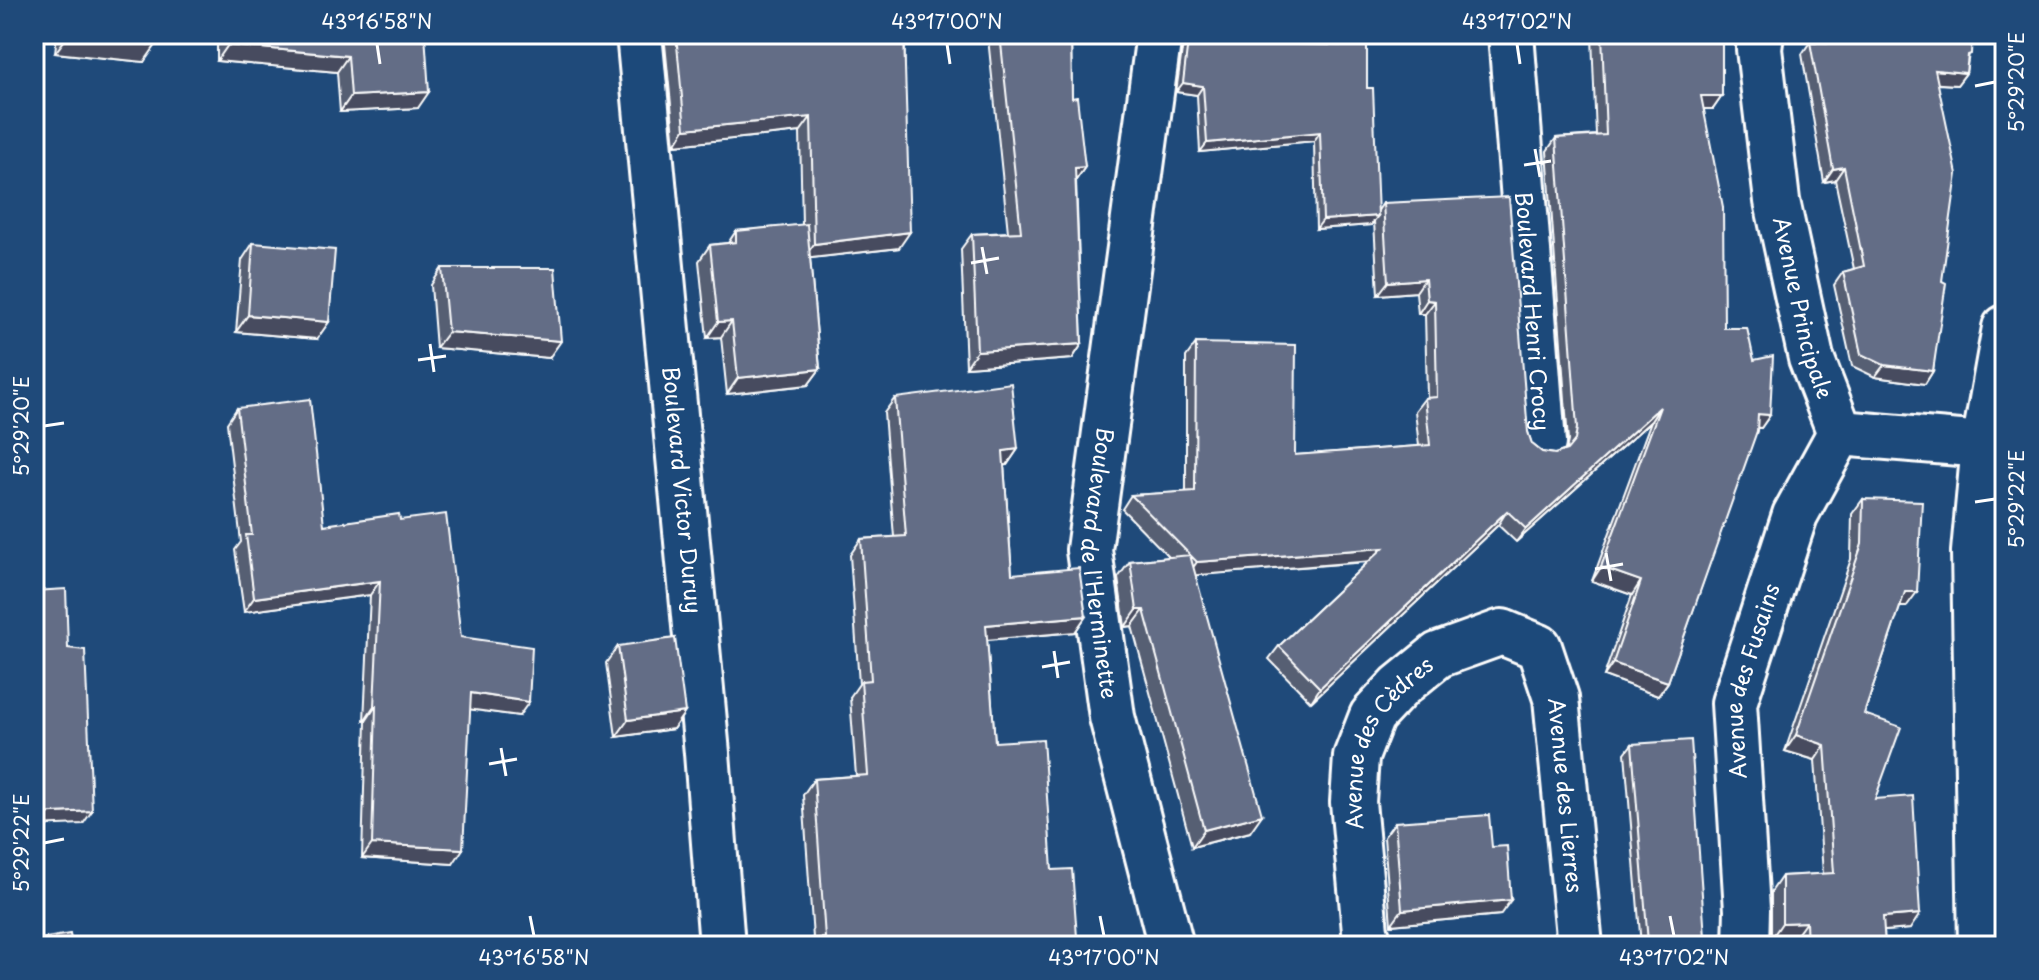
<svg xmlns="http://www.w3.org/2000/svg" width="2039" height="980" font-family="'Playpen Sans',sans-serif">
	<rect width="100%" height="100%" fill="#1f4a7a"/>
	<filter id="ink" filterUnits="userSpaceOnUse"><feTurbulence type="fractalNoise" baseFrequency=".0125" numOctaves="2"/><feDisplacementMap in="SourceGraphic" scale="16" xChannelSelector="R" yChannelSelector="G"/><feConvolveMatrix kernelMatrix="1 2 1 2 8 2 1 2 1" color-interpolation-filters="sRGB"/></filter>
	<g filter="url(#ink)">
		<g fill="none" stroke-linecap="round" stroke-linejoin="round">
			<defs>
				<g id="minor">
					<path id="s1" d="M639,34L707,753L722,946"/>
					<path id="s2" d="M1159,34L1089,550L1112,717L1171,946"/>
					<path id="s3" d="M1511,34L1543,443"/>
					<path id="s4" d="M1761,34L1759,49L1777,201L1811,358L1840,433L1984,445"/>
					<path id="s5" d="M1370,946L1365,931L1353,802L1356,757L1372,716L1400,686L1438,655L1502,632L1539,647L1556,698L1580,946"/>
					<path id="s6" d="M1746,946L1747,910L1734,703L1795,515L1840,433"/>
				</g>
				<path id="major" d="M1981,946L1974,552L1984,445L2005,328"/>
			</defs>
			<use href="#minor" stroke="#fff" stroke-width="50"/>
			<use href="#major" stroke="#fff" stroke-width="50"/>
			<use href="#minor" stroke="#1f4a7a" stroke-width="44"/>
			<use href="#major" stroke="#1f4a7a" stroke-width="44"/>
		</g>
		<path fill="#565e73" stroke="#fff" stroke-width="2" d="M57,34H157L144,62L55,53Z
			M225,34H425L418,108L340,112L337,72L217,61V46Z
			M664,34H1071L1072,98L1085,167L1076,180L1082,344L1072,359L966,367L961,249L972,234L1008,232L988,38L905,46L899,248L810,258L820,369L808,385L727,394L721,337L707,338L699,261L710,245L728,243L736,231L802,225L800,132L675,145Z
			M1537,34H1699V41L1722,96L1713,109H1704L1724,328L1754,360L1770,415L1761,428H1757L1668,682L1658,696L1604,676L1632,595L1592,581L1651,421L1516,542L1498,525L1311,702L1269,659L1279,646L1368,562L1195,575L1250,832L1192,847L1132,626L1125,627L1118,578L1130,561L1169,557L1122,509L1131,495L1186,492V357L1196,343L1295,455L1419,446L1415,411L1425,398L1427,397L1425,314H1418L1416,292L1378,295L1374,221L1371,225L1316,229L1314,141L1200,152L1197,95L1176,92L1182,50L1188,41L1367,88L1377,212L1383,203L1528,432L1532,444L1542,452L1555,454L1566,450L1568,441L1547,151L1556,138L1596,135L1592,37L1538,42Z
			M1848,34H1972L1966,73L1957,85L1938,84L1942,281L1933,371L1925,384L1875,377L1852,366L1834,285L1843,272L1854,269L1835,180L1824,182L1802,54L1810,42L1847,43Z
			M253,243L317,339L236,332L242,260Z
			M442,268L549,358L436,348L431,285Z
			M895,398L1018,449L1007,465H1004L1012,574L1086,616L1075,632L987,640L995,742L1052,870L1077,937L1071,946H807L812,939L813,938L803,795L814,779L856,776L850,697L859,684L850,555L861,539L894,537L884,413Z
			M237,408L324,525L400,520L461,637L519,716L470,709L453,864L362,858L366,721H364L370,595L244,612L235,550L241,542L227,423Z
			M1863,499L1906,607H1900L1864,714L1875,799L1910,929L1884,931L1885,946H1795V937L1771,939V892L1782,876L1823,874L1815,760L1785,751L1851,559L1852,514Z
			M618,646L685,712L673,729L616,737L606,663Z
			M1632,744L1705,937L1699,946H1641L1625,753Z
			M1395,822L1492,847L1500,915L1391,925L1384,837Z"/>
		<path fill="#464c5e" stroke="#fff" stroke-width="2" d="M902,34H991L988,38L893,47Z
			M1544,34H1595L1592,37L1538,42Z
			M67,37L156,45L144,62L55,53Z
			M228,45L348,56L337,72L217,61Z
			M1935,70L1966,73L1957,85L1926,83Z
			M1183,83L1203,86L1197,95L1176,92Z
			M429,92L418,108L340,112L351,96Z
			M1701,96H1722L1713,109H1691Z
			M811,117L800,132L675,145L685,129Z
			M1320,132L1314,141L1200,152L1207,143Z
			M1085,167L1074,183L1075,168Z
			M1844,167L1835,180L1824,182L1833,169Z
			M1378,216L1371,225L1316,229L1323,220Z
			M910,232L899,248L803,259L814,244Z
			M1425,279L1416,292L1378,295L1388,282Z
			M1427,300L1435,301L1425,314H1418Z
			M248,315L329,322L317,339L236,332Z
			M732,321L721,337L707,338L718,322Z
			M448,332L561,341L549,358L436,348Z
			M1082,344L1072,359L966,367L977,351Z
			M1884,365L1933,371L1925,384L1875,377Z
			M820,369L808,385L727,394L738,378Z
			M1660,407L1651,421L1516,542L1526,529Z
			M1758,414L1770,415L1761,428L1748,427Z
			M1018,449L1007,465L992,466L1003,451Z
			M1507,511L1498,525L1311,702L1320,688Z
			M1383,548L1373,561L1187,576L1197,562Z
			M1601,567L1641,581L1632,595L1592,581Z
			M380,581L370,595L244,612L254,598Z
			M1905,592H1917L1906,607H1894Z
			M1137,610H1144L1132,626L1125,627Z
			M1086,616L1075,632L975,641L986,625Z
			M1613,663L1668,682L1658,696L1604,676Z
			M471,693L529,702L519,716L460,708Z
			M374,706H376L366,721H364Z
			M685,712L673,729L616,737L628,720Z
			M1796,735L1825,745L1815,760L1785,751Z
			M92,811L83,824L34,826V814Z
			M1262,815L1250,832L1192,847L1204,830Z
			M372,844L463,849L453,864L362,858Z
			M1511,900L1500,915L1391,925L1402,910Z
			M1920,914L1910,929L1872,932L1883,917Z
			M1806,922L1795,937L1771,939L1782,923Z
			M1077,937L1071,946H1030L1034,941Z
			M1705,937L1699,946H1645L1648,943Z"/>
		<path fill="#646d86" stroke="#fff" stroke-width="2" d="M67,34H157L156,45L67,37Z
			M228,34H425L429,92L351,96L348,56L228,45Z
			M676,34H904L910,232L814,244L811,117L685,129Z
			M1000,34H1071L1072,98L1077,97L1085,167L1075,168L1082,344L977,351L972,234L1021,232Z
			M1602,34H1699V41H1722V96H1701L1723,207L1724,328H1747L1754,360L1773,356L1770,415L1758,414L1757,431L1668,682L1613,663L1641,581L1601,567L1660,407L1526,529L1507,511L1320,688L1279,646L1383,548L1197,562L1131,495L1195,491L1196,343L1296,345L1295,455L1430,445L1425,398L1437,397L1435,301L1427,300L1425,279L1388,282L1383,203L1509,197L1528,432L1532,444L1542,452L1555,454L1567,450L1575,440L1577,428L1556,138L1606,135Z
			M1856,34H1972L1971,54L1968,55L1966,73L1935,70L1957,174L1942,281L1946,283L1933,371L1884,365L1861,354L1843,272L1864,266L1844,167L1833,169L1810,42L1855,43Z
			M1188,41L1367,46V88H1373L1378,216L1323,220L1320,132L1207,143L1203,86L1183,83Z
			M807,224L820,369L738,378L732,321L718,322L710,245L736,242V231Z
			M253,243L335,250L329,322L248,315Z
			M442,268H555L561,341L448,332Z
			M1011,383L1018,449L1003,451L1012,574L1079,568L1086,616L986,625L995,742L1043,739L1052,870L1072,869L1077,937L1034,941V946H812V939L825,938L814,779L868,775L861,681L871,680L861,539L906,536L895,398Z
			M310,399L324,525L399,514L400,520L446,514L461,637L532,647L529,702L471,693L463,849L372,844L376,706H374L380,581L254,598L246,535H252L237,408Z
			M1863,499L1922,501L1917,592H1905L1864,714L1901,727L1875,799L1913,796L1920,914L1883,917L1885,946H1807L1806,922L1782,923V876L1834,873L1825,745L1796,735L1862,544Z
			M1190,555L1262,815L1204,830L1144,610H1137L1130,561Z
			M66,589L68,648L85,650L92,811L34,814V591Z
			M675,638L685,712L628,720L618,646Z
			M1691,740L1705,937L1648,943L1632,744Z
			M1489,815L1492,847L1507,846L1511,900L1402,910L1395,822Z
			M70,934L72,946H34V940Z"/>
	</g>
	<path fill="none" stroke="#fff" stroke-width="3" d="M377,44L380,64M947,44L950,64M1517,44L1520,64M1975,86L1995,82M1535,149L1540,177M1524,165L1551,161M982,247L987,274M971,263L999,258M430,344L434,372M418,360L446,356M44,426L64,423M1975,502L1995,499M1606,553L1611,581M1595,569L1623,564M1054,651L1058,678M1042,667L1070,662M501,748L506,776M489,764L517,759M44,843L64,839M530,916L534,936M1100,916L1104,936M1670,916L1674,936"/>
	<g text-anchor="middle" stroke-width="8" stroke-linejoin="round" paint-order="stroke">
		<g font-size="22" fill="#fff" stroke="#1f4a7a">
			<text dy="8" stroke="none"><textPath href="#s4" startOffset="278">Avenue Principale</textPath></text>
			<text dy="8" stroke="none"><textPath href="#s3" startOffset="278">Boulevard Henri Crocy</textPath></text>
			<text dy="8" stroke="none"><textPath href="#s1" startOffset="458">Boulevard Victor Duruy</textPath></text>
			<text dy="8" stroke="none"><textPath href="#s2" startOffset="534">Boulevard de l'Herminette</textPath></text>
			<text dy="8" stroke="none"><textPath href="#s6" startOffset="268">Avenue des Fusains</textPath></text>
			<text dy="8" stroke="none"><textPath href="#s5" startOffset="216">Avenue des Cèdres</textPath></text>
			<text dy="8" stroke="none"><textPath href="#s5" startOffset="584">Avenue des Lierres</textPath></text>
		</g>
	</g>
	<rect width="2039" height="980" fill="none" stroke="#1f4a7a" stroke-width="88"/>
	<rect x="44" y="44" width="1951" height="892" fill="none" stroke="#fff" stroke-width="3"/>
	<g font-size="20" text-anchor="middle" fill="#fff">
		<text x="377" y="29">43°16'58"N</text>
		<text x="947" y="29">43°17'00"N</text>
		<text x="1517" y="29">43°17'02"N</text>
		<text transform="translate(2017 82) rotate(-90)" y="7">5°29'20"E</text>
		<text transform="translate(22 426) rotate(-90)" y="7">5°29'20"E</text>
		<text transform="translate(2017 499) rotate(-90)" y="7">5°29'22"E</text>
		<text transform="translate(22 843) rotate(-90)" y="7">5°29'22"E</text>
		<text x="534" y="965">43°16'58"N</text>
		<text x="1104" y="965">43°17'00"N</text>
		<text x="1674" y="965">43°17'02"N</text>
	</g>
</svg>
